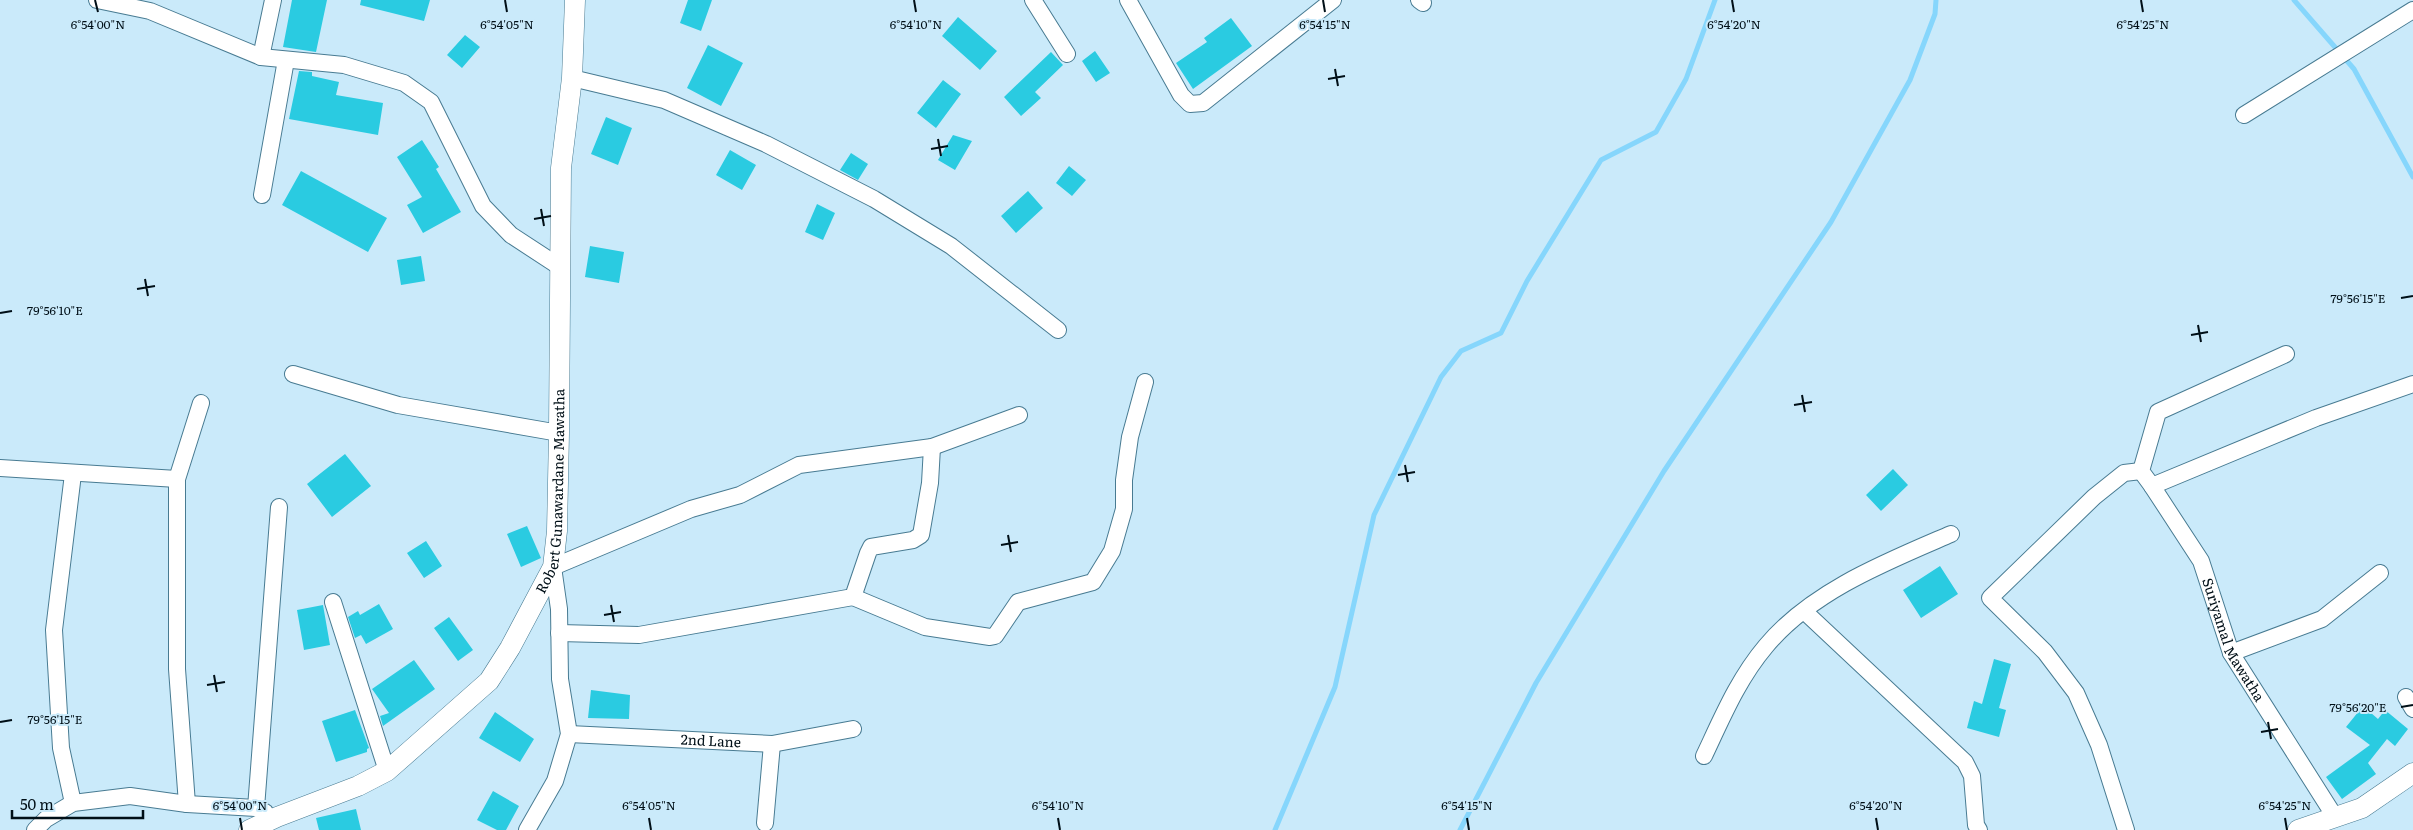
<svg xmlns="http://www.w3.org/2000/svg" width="2413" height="830" font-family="Literata,serif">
	<rect width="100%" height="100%" fill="#caeafa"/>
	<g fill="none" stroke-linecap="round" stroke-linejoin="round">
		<path stroke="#86d6fc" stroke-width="5" d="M2294,0L2354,69L2413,177
			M1275,830L1335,687L1374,515L1441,377L1461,351L1501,333L1527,281L1601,160L1656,132L1686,79L1715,0
			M1460,830L1536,683L1664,471L1831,222L1910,80L1935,14L1936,0"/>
	</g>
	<path fill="#2acbe1" d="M292,0H327L316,52L283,47Z
		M361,0H430L424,21L360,5Z
		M688,0H712L701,31L680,23Z
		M958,17L997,51L980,70L942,36Z
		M1231,18L1252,46L1193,89L1176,63L1207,42L1204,38Z
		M465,35L480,47L462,68L447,55Z
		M708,45L743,63L721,106L687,88Z
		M1095,51L1110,73L1096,82L1082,61Z
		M1051,52L1063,65L1035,92L1041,98L1021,116L1004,97Z
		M299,71L312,72V76L339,82L336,95L383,103L378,135L289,119Z
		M943,80L961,94L936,128L917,113Z
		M606,117L632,128L618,165L591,154Z
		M953,135L972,141L955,170L938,160Z
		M422,140L439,167L436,169L461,212L423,233L407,205L422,197L397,157Z
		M730,150L756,165L742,190L716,175Z
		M851,153L868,164L858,180L840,170Z
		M1069,166L1086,180L1072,196L1056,183Z
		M301,171L387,218L368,252L282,205Z
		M1028,191L1043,208L1016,233L1001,216Z
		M817,204L835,213L823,240L805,232Z
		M590,246L624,252L619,283L585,277Z
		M421,256L425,281L401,285L397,260Z
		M345,454L371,486L332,517L307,484Z
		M1893,469L1908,485L1881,511L1866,495Z
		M527,526L541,558L521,567L507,534Z
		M426,541L442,566L424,578L407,553Z
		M1940,566L1958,594L1921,618L1903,590Z
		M379,604L393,629L366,644L361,635L355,638L348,617L358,611L360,615Z
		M323,605L330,645L304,650L297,610Z
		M449,617L473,650L458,661L434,628Z
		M1994,659L2011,664L1999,708L2006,710L1999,737L1967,728L1974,701L1982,704Z
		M414,660L435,689L383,726L380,716L389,713L372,689Z
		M591,690L630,695L629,719L588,718Z
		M2363,706L2378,719L2385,710L2408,729L2395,746L2387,739L2368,763L2376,774L2342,799L2326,777L2370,745L2346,727Z
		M355,710L369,748L367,749V752L336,762L322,721Z
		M495,712L534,739L520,762L479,738Z
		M493,791L519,806L506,830H497L477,820Z
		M356,809L361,830H319L316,818Z"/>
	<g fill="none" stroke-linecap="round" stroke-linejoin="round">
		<defs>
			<g id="minor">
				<path d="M97,0L150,11L261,57L344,65L404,83L431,102L483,206L511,235L560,267"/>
				<path d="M1033,0L1067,54"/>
				<path d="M1128,0L1181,95L1190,104L1203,103L1333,0"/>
				<path d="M1419,0L1423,3"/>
				<path d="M261,57L273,0"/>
				<path d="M572,78L664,100L766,144L874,199L951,246L1058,330"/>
				<path d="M2244,115L2413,10"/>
				<path d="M262,195L286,60"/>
				<path d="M2286,354L2158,412L2141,471L2152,486L2316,418L2413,384"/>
				<path d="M293,374L398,405L559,433"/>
				<path d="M0,468L177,479"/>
				<path id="s1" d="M2152,486L2201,561L2231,653L2335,817"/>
				<path d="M853,597L925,627L990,637L995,636L1018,602L1093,582L1112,551L1124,509V480L1130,437L1145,382"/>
				<path d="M333,602L387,771"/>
				<path d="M1804,611L1965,762L1972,776L1976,825L1979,830"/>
				<path d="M559,633L639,635L853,597L868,553L871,547L913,540L921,535L930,483L932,447"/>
				<path d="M2231,653L2322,619L2380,573"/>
				<path d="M2406,697L2413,709"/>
				<path id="s2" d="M569,734L772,744L853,729"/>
				<path d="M1704,756C1722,718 1738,679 1766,646C1812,591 1886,562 1951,534"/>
				<path d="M73,803L61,748L54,630L73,474"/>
				<path d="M187,804L177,669V479L201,403"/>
				<path d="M256,808L279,507"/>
				<path d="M765,823L772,744"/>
				<path d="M35,830L46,819L73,803L130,796L187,804L256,808L265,812"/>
				<path d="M527,830L555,781L569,734L560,679L559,609L553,567L691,509L740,495L799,465L932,447L1019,415"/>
				<path d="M2126,830L2099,745L2076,693L2045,652L1990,598L2094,497L2124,473L2141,471"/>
			</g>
			<g id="tertiary">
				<path id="s3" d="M249,830L277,817L358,786L387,771L489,681L510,648L553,567L557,531L559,433L561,168L572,78L575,0"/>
				<path d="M2298,830L2362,808L2413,773"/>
			</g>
		</defs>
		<use href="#minor" stroke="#487b92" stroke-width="18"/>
		<use href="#tertiary" stroke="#487b92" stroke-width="21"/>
		<use href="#minor" stroke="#fff" stroke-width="16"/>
		<use href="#tertiary" stroke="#fff" stroke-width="20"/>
	</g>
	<path fill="none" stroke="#000f17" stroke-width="2" d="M95,0L98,12M505,0L507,12M914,0L916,12M1323,0L1325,12M1732,0L1734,12M2141,0L2143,12M1335,69L1338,86M1328,79L1345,76M938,139L941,156M931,149L948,146M541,209L544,226M534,219L551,216M145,279L148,296M137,289L155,286M2401,298L2413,296M0,313L12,311M2198,325L2201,342M2191,335L2208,332M1802,395L1805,412M1794,405L1812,402M1405,465L1408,482M1398,475L1415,472M1008,535L1011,552M1001,545L1018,542M611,605L614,622M604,615L621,612M214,675L217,692M207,685L225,682M2401,707L2413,705M0,722L12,720M2268,722L2271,739M2261,732L2278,729M240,818L242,830M649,818L651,830M1058,818L1060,830M1467,818L1469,830M1876,818L1878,830M2285,818L2287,830"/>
	<g text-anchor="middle" stroke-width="4" stroke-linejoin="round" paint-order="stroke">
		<g font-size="14" fill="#000f17" stroke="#caeafa">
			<text dy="5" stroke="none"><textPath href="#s3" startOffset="492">Robert Gunawardane Mawatha</textPath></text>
			<text dy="5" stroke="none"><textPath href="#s1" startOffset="175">Suriyamal Mawatha</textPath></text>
			<text dy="5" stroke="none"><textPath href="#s2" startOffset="142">2nd Lane</textPath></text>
		</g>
	</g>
	<g font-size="12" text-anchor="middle" fill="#000f17" stroke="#caeafa" stroke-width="4" stroke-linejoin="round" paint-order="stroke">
		<text x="507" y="29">6°54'05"N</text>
		<text x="916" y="29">6°54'10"N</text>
		<text x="1325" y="29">6°54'15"N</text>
		<text x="2143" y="29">6°54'25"N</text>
		<text x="98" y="29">6°54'00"N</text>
		<text x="1734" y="29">6°54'20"N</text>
		<text x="2358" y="303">79°56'15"E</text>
		<text x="55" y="315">79°56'10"E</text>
		<text x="2358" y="712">79°56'20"E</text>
		<text x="55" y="724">79°56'15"E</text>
		<text x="240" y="810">6°54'00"N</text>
		<text x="649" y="810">6°54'05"N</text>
		<text x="1058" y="810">6°54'10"N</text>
		<text x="1467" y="810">6°54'15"N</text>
		<text x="1876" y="810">6°54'20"N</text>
		<text x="2285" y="810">6°54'25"N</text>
	</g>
	<path d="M12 810v8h131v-8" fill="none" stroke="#000f17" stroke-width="2.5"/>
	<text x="20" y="810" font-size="15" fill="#000f17" stroke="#caeafa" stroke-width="4" paint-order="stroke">50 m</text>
</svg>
